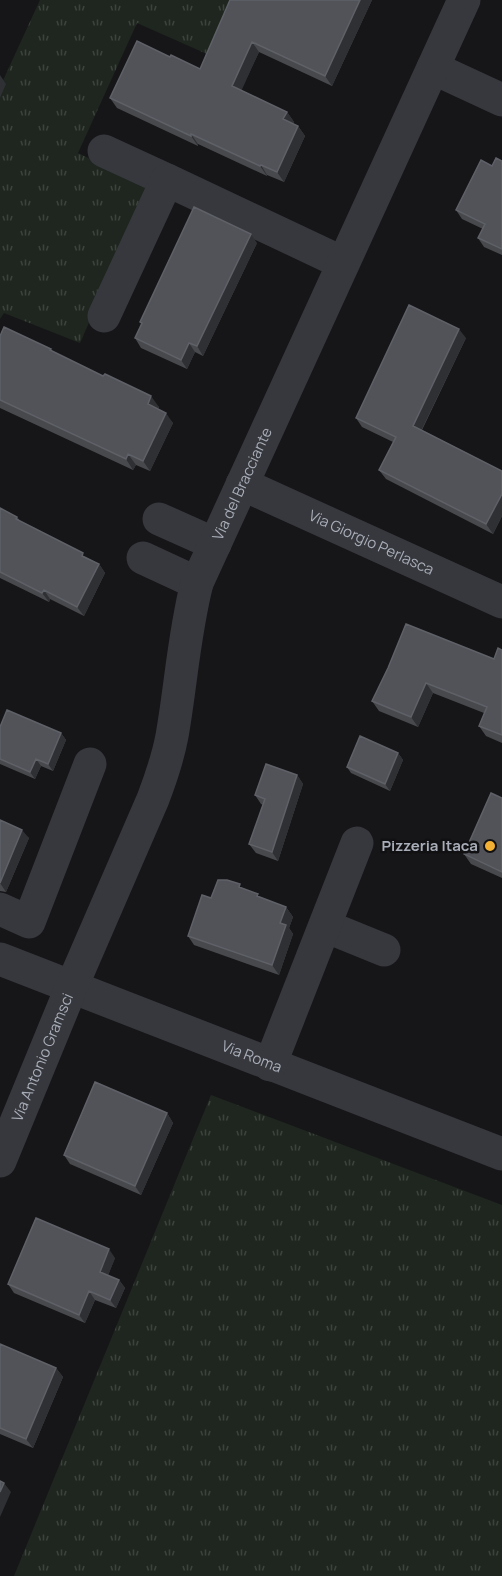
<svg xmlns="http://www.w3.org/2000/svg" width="502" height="1576" font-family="Manrope,sans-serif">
	<defs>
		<pattern id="park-tufts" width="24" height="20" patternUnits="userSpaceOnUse" patternTransform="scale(1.5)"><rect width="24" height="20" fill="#1e261f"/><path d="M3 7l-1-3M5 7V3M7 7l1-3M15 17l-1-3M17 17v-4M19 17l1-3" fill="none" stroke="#3c433d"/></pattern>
	</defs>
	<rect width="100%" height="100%" fill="#161618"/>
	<path fill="url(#park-tufts)" d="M40,0H231L207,54L137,23L78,153L149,187L80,343L4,313L0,319V87Z
		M211,1095L502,1205V1576H14Z"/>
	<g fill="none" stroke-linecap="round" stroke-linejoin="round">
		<g stroke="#37383d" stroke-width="33">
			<path d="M433,68L502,100"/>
			<path d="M104,151L167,180"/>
			<path d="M104,316L167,180L343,263"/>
			<path id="s1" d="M242,484L502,602"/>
			<path d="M159,519L215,544"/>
			<path d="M143,558L197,583"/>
			<path d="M0,909L29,922L90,764"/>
			<path d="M325,926L384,950"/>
			<path id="s2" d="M0,959L502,1154"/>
			<path d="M270,1065L357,843"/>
			<path id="s3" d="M0,1161L72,986L153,799C161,778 168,757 172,736C181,685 184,633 197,583L464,0"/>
		</g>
	</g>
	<path fill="#47494d" d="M230,0H372L332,86L259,52L241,90L287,112L294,122L293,124L298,126L305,136L284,182L267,175V176L198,144V146L117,108L110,98L170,57L200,69Z
		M502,161V255L484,247L478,238L483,229L462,219L456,210L492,166Z
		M257,243L203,356L195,352L187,369L141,348L135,338L142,325L140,322Z
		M0,336L52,351L103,376L159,407L158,409L173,423L150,471L136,465L133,470L0,408Z
		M466,338L422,430L502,471V516L493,534L386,479L379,470L393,442L362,427L356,418Z
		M0,508L17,517L21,522L99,564L105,573L84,616L50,599L49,602L0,578Z
		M502,650V743L486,736L479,726L484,713L433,693L418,727L379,711L372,701L494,659Z
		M0,727L61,733L66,740L53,771L41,766L35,779L0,764Z
		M398,753L403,760L390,791L351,773L347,767Z
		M297,775L303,784L278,861L256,853L249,844L263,805L261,804L255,795Z
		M502,798V878L471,864L464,854Z
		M0,820L29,838L6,892L0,891Z
		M242,888L261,898L286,907L293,917L289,928L293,934L279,975L194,945L188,936L211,898Z
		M167,1113L173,1123L141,1195L70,1164L64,1155Z
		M115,1258L108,1275L119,1280L125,1288L116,1308L95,1300L85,1323L14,1293L8,1284Z
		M0,1344L56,1368L63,1377L33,1448L0,1434Z"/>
	<path fill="#2f3033" d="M360,0H372L332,86L325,76Z
		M252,42L259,52L239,96L232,86Z
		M0,75L6,84L0,98Z
		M287,112L294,122L290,129L283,119Z
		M298,126L305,136L284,182L277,172Z
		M191,134L198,144V146L191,136Z
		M261,165L267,175V176L260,166Z
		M251,234L257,243L203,356L197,346Z
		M459,329L466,338L419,435L413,426Z
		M189,343L195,352L187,369L181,360Z
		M151,396L159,407L155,415L148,404Z
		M166,413L173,423L150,471L143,461Z
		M128,454L136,465L133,470L126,459Z
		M502,494V516L493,534L486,524Z
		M99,564L105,573L84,616L77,607Z
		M44,590L50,599L49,602L42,593Z
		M426,683L433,693L418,727L411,717Z
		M61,733L66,740L53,771L48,764Z
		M398,753L403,760L390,791L385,784Z
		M36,759L41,766L35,779L30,772Z
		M297,775L303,784L278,861L272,852Z
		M22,830L29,838L6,892L0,883Z
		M286,907L293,917L289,928L293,934L279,975L272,965L280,923Z
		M167,1113L173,1123L141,1195L135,1186Z
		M109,1249L115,1258L106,1281L100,1272Z
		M119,1280L125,1288L116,1308L110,1300Z
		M89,1291L95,1300L85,1323L79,1315Z
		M56,1368L63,1377L33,1448L26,1439Z
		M4,1483L11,1492L0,1517V1492Z"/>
	<path fill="#525359" stroke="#5f6168" stroke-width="1.5" d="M230,0H360L325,76L252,42L232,86L287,112L283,119L298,126L277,172L261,165L260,166L191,134V136L110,98L137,41L170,57L171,55L200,69Z
		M496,158L502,161V249L478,238L485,224L456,210L481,160L492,166Z
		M194,207L251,234L197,346L189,343L181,360L135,338L142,323L140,322Z
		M409,305L459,329L413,426L502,471V494L486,524L379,470L396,437L356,418Z
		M4,327L51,349L50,350L103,376L105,374L151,396L148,404L166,413L143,461L128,454L126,459L0,400V336Z
		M0,508L17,517L16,519L83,553L82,556L99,564L77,607L44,590L42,593L0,572Z
		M406,624L494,659L498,648L502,650V735L479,726L487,707L426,683L411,717L372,701L388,668Z
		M7,710L61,733L48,764L36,759L30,772L0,759V727Z
		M360,736L398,753L385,784L347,767Z
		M266,764L297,775L272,852L249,844L265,799L255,795Z
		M491,793L502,798V872L464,854Z
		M0,820L22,830L0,883Z
		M218,880H227L240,884L239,887L258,894L257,896L286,907L280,923L286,925L272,965L188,936L202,895L211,898Z
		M95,1082L167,1113L135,1186L64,1155Z
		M36,1218L109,1249L100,1272L119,1280L110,1300L89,1291L79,1315L8,1284Z
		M0,1344L56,1368L26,1439L0,1428Z
		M0,1481L4,1483L0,1492Z"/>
	<circle fill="#f2b134" stroke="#111113" stroke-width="2" cx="490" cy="846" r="6"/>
	<g text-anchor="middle" stroke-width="5" stroke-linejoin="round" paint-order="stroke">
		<g font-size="15" fill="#a8adb8" stroke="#111113">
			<text dy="5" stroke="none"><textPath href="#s3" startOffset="723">Via del Bracciante</textPath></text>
			<text dy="5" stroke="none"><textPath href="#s1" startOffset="142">Via Giorgio Perlasca</textPath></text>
			<text dy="5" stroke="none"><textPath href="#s3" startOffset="112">Via Antonio Gramsci</textPath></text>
			<text dy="5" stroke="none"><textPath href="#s2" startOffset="270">Via Roma</textPath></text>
		</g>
		<g font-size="15" font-weight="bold" fill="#a8adb8" stroke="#111113" text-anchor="end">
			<text x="478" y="851">Pizzeria Itaca</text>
		</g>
	</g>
</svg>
